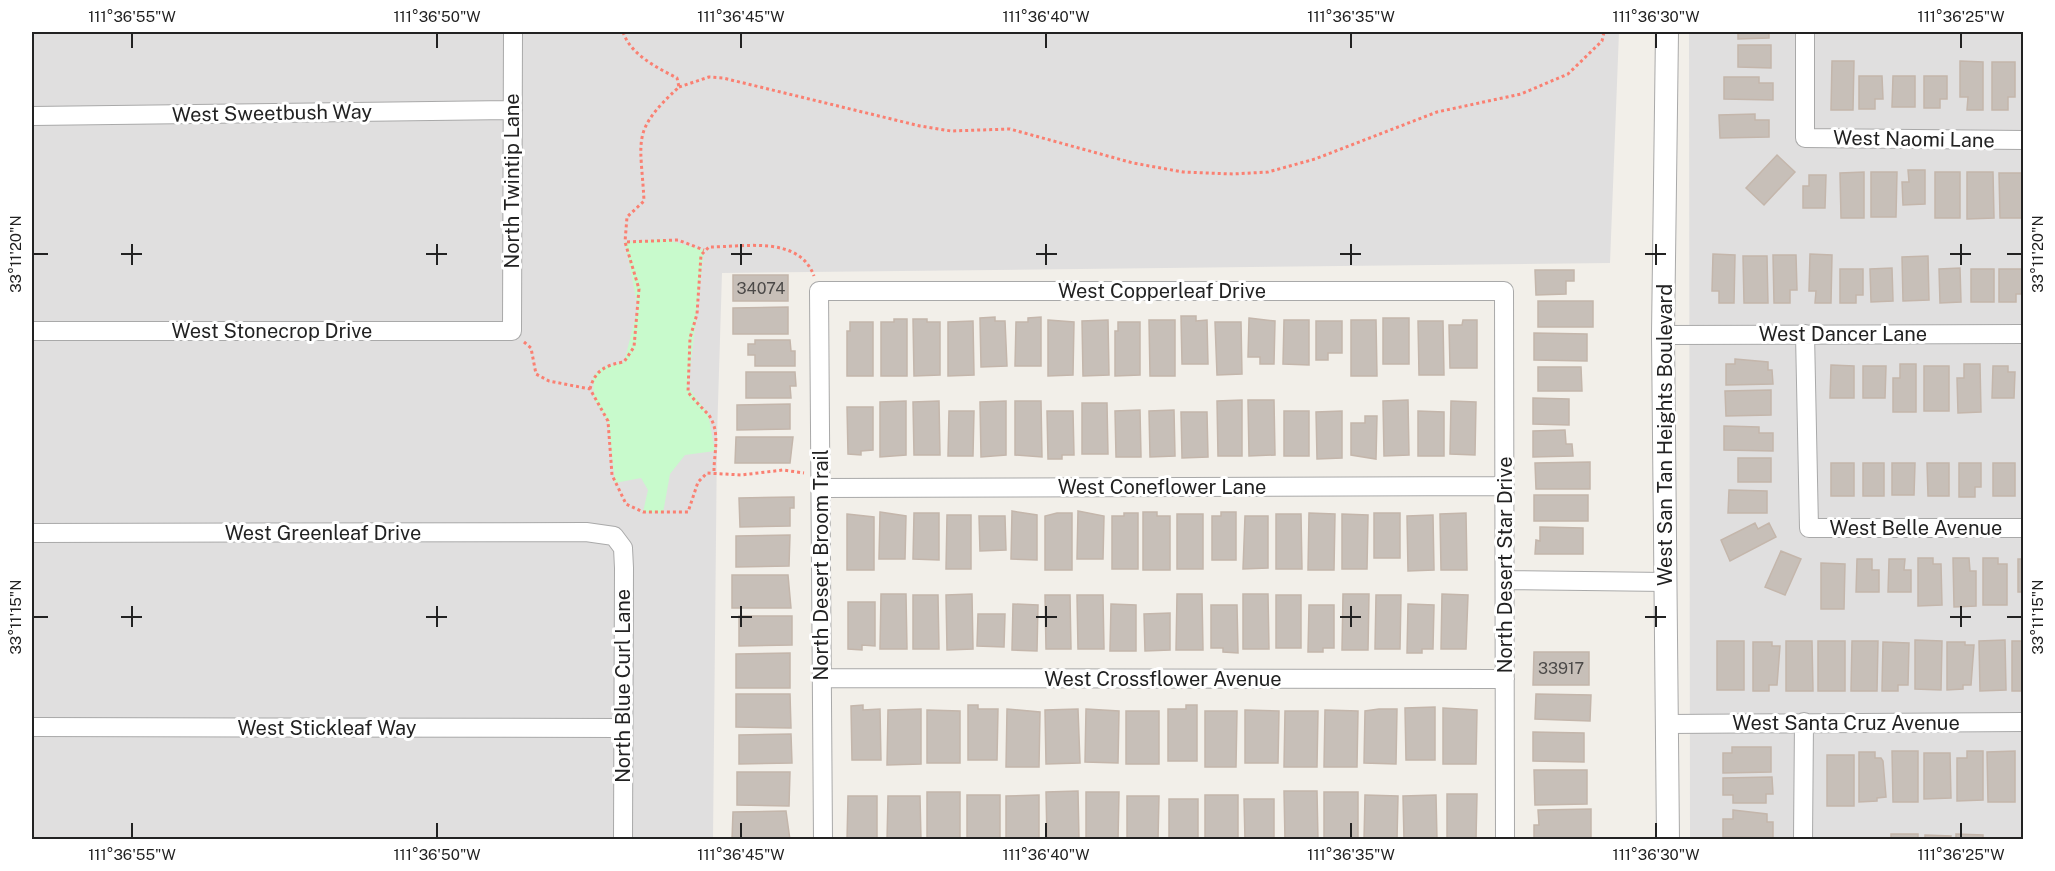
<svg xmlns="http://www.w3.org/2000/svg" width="2055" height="871" font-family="'Public Sans',sans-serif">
	<rect width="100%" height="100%" fill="#f2efe9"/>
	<path fill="#e0dfdf" d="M32,32H1619L1610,263L722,273L717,437L713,839H32Z
		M1689,32H2023V839H1690Z"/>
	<path fill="#c8facc" d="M664,239L704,250L688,387L708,414L715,451L685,455L670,474L663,513L643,512L648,490L641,478L615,483L608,421L594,399L593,377L601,368L624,362L638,308L625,242Z"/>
	<path fill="#c7bfb8" stroke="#c4b6ab" stroke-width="1.5" d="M1738,32H1769V38L1738,39Z
		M1738,45H1771V68L1738,67Z
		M1832,61H1854L1853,110H1831Z
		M1960,61L1983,62V110H1967L1968,97H1960Z
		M1992,62H2015V97H2008V110H1992Z
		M1859,76H1882L1883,99H1875V109H1859Z
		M1893,76H1915V107H1892Z
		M1924,76H1947V99H1940V108H1924Z
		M1724,77H1759V83H1773V100L1724,99Z
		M1755,114V120H1769V137L1720,138L1719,115Z
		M1777,155L1795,172L1764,205L1746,188Z
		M1908,170H1925V204L1903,205L1902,182H1909Z
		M1864,172V218H1841L1840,173Z
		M1871,172H1897L1896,217H1871Z
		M1935,172H1960V218H1935Z
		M1967,172H1993L1994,218L1967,219Z
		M1999,173H2024V218H2000Z
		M1809,175H1826L1825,208H1803V186H1809Z
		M1713,254L1735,255L1734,303H1719V291H1712Z
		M1810,254L1832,255L1831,303H1815L1816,291H1809Z
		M1773,255H1796L1797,290H1790V303H1774Z
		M1743,256H1767L1768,303H1744Z
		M1928,256L1929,300L1903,301L1902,257Z
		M1892,268L1893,301L1871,302L1870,269Z
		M1960,268L1961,302L1940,303L1939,269Z
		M1840,269H1863V295H1856V303H1840Z
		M1971,269H1994V302H1971Z
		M1999,269H2022V294H2016V302H1999Z
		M1535,270H1574V281H1566V294L1536,295Z
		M733,275H788V301H733Z
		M1538,301H1593V327H1538Z
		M788,307V334H733V308Z
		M1181,316H1196V321L1207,320L1208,364H1182Z
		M995,317V321H1005L1007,366L981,367L980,318Z
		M1041,317V366H1015L1016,322H1028V318Z
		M1249,318L1275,321L1274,364H1260V357H1248Z
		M1383,318H1409V364H1383Z
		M894,319H907V376H881V322H894Z
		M913,319H927V322H940V375L914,376Z
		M1048,320L1074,322L1073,375L1048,376Z
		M1108,320L1109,375L1083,376L1082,321Z
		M1149,320H1175V376H1150Z
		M1284,320H1309V365L1283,364Z
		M1351,320H1376L1377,376H1351Z
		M1463,320H1477V368H1450L1449,325H1462Z
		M973,321L974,375L948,376V322Z
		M1316,321H1342V353H1328V360H1316Z
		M1418,321H1443L1444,375H1419Z
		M850,322H873V376H847V331H850Z
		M1118,322H1140V375L1115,376V331H1118Z
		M1215,322H1241L1242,374L1217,375Z
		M1534,333L1587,334V361L1534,360Z
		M755,340H790L791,351H795V366H755V355H748V344H755Z
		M1735,359L1768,362V370H1772L1773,384L1726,385V364H1735Z
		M1900,364H1916V412H1893V378H1900Z
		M1964,364H1980L1981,412L1958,413L1957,378H1964Z
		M1831,365L1854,366V398H1830Z
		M1863,366H1886L1885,398H1863Z
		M1924,366H1949V411H1924Z
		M1993,366H2008V372H2015L2014,398H1992Z
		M1538,367H1581L1582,391H1538Z
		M746,372H795L796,386H790L791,398H746Z
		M1771,390V415L1726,416L1725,391Z
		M1533,398L1569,399V425L1533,424Z
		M1242,400V456H1218L1217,401Z
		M1248,400H1274L1275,455L1249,456Z
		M1408,400L1409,455L1384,456L1383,401Z
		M906,401V455L880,457V402Z
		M939,401L940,455H914L913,402Z
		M1006,401V455L981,457L980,402Z
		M1015,401H1041L1042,457L1015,455Z
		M1451,401L1476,402L1475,455L1450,454Z
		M1082,403H1107L1108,454H1082Z
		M790,404V429L737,430V405Z
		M847,407H873V450L861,451V455L848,454Z
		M1140,410L1141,457H1116L1115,411Z
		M1174,410L1175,456L1150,457L1149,411Z
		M949,411H974L973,456H948Z
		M1047,411H1073L1074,455H1062V459H1048Z
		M1284,411H1309V456H1284Z
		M1342,411V458L1317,459L1316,412Z
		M1418,411L1444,412V456H1418Z
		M1181,412H1207L1208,457L1182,458Z
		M1365,416H1377L1376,459L1351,455V423H1365Z
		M1724,426L1759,427V433H1773V451L1724,450Z
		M1565,430L1566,444H1572L1573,456L1533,457V431Z
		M736,437H793L790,463H735Z
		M1738,458H1771V482H1738Z
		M1590,462V489H1536L1535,463Z
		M1831,463H1854V496H1831Z
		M1863,463H1884V496H1863Z
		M1892,463H1915L1914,495H1892Z
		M1927,463H1949V496H1928Z
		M1959,463H1981V487H1975V497H1959Z
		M1993,463H2015V496H1993Z
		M1729,490L1767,491V513H1728Z
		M1534,495H1588V521H1534Z
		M794,497V508H790V526L740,527L739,498Z
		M1012,511L1037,515V560L1011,559Z
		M1078,511L1104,516L1103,559H1077Z
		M880,512L906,516L905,559H879Z
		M1143,512H1157V516H1170V570H1143Z
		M1221,512H1236V560H1212V516H1221Z
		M914,513H939V560L913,559Z
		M1057,513H1072V570H1045V516Z
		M1124,513H1138V569H1112V516H1124Z
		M1309,513L1335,514L1334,570H1308Z
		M1374,513H1400V558H1374Z
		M1466,513L1467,570H1441L1440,514Z
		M847,514L874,517V570H847Z
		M1177,514H1203V569H1177Z
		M1276,514H1301L1302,569H1276Z
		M1342,514L1368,515L1367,569H1342Z
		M947,515H971V569H946Z
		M1433,515L1434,570L1408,571L1407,516Z
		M979,516H1005L1006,550L980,551Z
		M1245,516H1268V568L1243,569Z
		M1755,523L1758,529L1769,523L1776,537L1730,561L1721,540Z
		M1540,527L1583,528V554H1535L1536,540L1540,541Z
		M790,535L789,566L736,567V536Z
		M1781,551L1801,559L1785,595L1765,587Z
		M1918,558H1933V564H1941L1942,605L1918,606Z
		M1953,558H1969L1970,571H1976V606L1954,607Z
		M1983,558H1998V564H2007V605H1983Z
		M1857,559H1872V570H1879V592H1856Z
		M1889,559H1905L1904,570H1911V592H1888Z
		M2018,559H2024V592H2018Z
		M1821,563L1845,564L1844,609H1821Z
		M732,575H788L791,608H732Z
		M881,594H906L907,649H880Z
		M972,594L973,649L947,650L946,595Z
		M1177,594H1202L1203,650H1176Z
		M1243,594H1268L1269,649H1243Z
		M1343,594H1369L1368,650H1342Z
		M1442,594L1468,595L1466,649H1441Z
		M913,595H938L939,649H913Z
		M1045,595H1070L1071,649H1046Z
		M1077,595H1103L1104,649H1078Z
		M1276,595H1301V648H1276Z
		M1376,595H1401L1400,649H1375Z
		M848,602H875V646L862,645V650L848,649Z
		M1013,604L1038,605L1037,651L1012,650Z
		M1111,604L1136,605V651H1110Z
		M1408,604L1434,605L1433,649H1422V653H1407Z
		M1211,605H1237L1238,653L1223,652V648H1211Z
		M1309,605H1334V648H1323V652H1308Z
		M1170,613V650L1145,651L1144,614Z
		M978,614H1005L1004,647L977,646Z
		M739,616H792V645L739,646Z
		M1915,640L1942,641L1941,690L1915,689Z
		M2005,640L2006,690L1980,691L1979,641Z
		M1717,641H1744V690H1717Z
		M1786,641H1812L1813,691H1786Z
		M1818,641H1845V691H1818Z
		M1852,641H1878L1877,691H1851Z
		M2012,641H2024V691H2012Z
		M1753,642H1772V646H1780L1777,685H1769V691H1753Z
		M1883,642L1909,643L1908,685H1898V691H1882Z
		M1947,642H1965V645H1974L1971,685H1963V689L1947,690Z
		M1534,652H1589V685H1533Z
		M790,653V688H736V654Z
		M736,694H790L791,728L736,727Z
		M1536,694L1591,695L1590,721L1535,719Z
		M863,705V710L880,709L881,760H852L851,706Z
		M968,705H978V709H998L997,760H968Z
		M1186,705H1197V761H1168V709H1186Z
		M1435,707V760H1406L1405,708Z
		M1443,708L1477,710L1476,764H1443Z
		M921,709V764L887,765L888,710Z
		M1007,709L1040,712L1039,767H1006Z
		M1078,709L1080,763L1046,764L1045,710Z
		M1086,709L1119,711L1118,763L1085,762Z
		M1379,709H1397L1396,764L1364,763L1365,711Z
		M927,710L960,711V763H927Z
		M1245,710L1279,711L1278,763H1245Z
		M1325,710L1358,711L1357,767H1324Z
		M1126,711H1159V764H1126Z
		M1205,711H1237L1236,767H1205Z
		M1285,711H1318L1317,767H1284Z
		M1533,732L1584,733V762L1533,761Z
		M791,734L792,763L739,764V735Z
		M1732,747H1771V772L1723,773V753H1732Z
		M1892,751H1918V802H1893Z
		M1967,751H1983V800L1957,801V758H1967Z
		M2015,751V802H1988L1987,752Z
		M1859,752H1875V758H1881L1883,761L1886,797L1877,798V801L1859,802Z
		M1924,753H1950L1951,798L1924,799Z
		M1827,755H1854V806H1827Z
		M1534,770H1587V804L1535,805Z
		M737,772H790L789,806L737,805Z
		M1772,777L1773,794H1766V803H1733V795H1723V778Z
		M1078,791L1079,840H1047L1046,792Z
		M1284,791H1317L1318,840H1285Z
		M927,792H960V840H927Z
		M1086,792H1119L1118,840H1086Z
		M1324,792H1358V840H1324Z
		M1447,794H1477L1476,840H1447Z
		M967,795H1000V840H967Z
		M1039,795V840H1006V796Z
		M1205,795H1238V840H1205Z
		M1365,795L1398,796L1397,840H1364Z
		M1436,795L1437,840H1404L1403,796Z
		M848,796H877V840H847Z
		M888,796H920L921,840H887Z
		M1127,796H1159L1158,840H1127Z
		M1169,799H1198V840H1169Z
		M1244,799H1274V840H1245Z
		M1591,809V840H1534V825H1539L1538,810Z
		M1733,810L1767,814V822H1773V838L1723,837V819H1733Z
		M786,811L790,840H732L733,812Z
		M1891,834H1918V840H1891Z
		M1956,834L1983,835V840H1956Z
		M1925,835L1951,836L1950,840H1925Z"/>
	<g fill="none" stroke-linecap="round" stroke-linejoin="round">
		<defs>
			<path id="minor" d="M1805,32V138L2024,140
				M32,116L513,110
				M32,331H512L513,32
				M1805,334L1809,528H2024
				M1663,335L2024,334
				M820,488L1505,486
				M32,533L586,532L614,536L623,548L624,568L623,840
				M1505,580L1666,582
				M822,678L1505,679
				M1668,724L2024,722
				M32,727L623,728
				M823,840L819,291H1504L1505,840
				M1803,840L1804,722"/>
			<path id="tertiary" d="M1667,32L1663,335L1668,840"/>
		</defs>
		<use href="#minor" stroke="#a9a9a9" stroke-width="20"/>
		<use href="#tertiary" stroke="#a9a9a9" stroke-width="24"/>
		<path stroke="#fa8072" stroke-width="3" stroke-dasharray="3 3" stroke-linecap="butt" d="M623,32C631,55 656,67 677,78L679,87C630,132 641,139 644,201L627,217L625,242
			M679,87L709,77L723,78L920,126L951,131L1010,129L1133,163L1183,172L1233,174L1268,172L1315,159L1437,112L1521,94L1568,74L1602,41L1604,32
			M524,342L531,348L536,374L549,381L590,389L608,421L612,475L626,504L643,512H688L698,482L707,473L741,475L783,470L804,473
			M590,389C595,370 606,365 624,362L634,347L639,289L625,242L678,240L704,250
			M714,471C714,452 721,431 708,414C701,407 694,400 688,392L690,338L697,314L701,255L709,247C744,247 799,235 814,276"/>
		<use href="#minor" stroke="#fff" stroke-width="18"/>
		<use href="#tertiary" stroke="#fff" stroke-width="22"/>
	</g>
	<path fill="none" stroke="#222" stroke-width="2" d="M132,33V48M437,33V48M741,33V48M1046,33V48M1351,33V48M1656,33V48M1961,33V48M132,244V265M437,244V265M741,244V265M1046,244V265M1351,244V265M1656,244V265M1961,244V265M33,254H48M121,254H142M426,254H447M731,254H752M1036,254H1057M1340,254H1361M1645,254H1666M1950,254H1971M2007,254H2022M132,606V627M437,606V627M741,606V627M1046,606V627M1351,606V627M1656,606V627M1961,606V627M33,617H48M121,617H142M426,617H447M731,617H752M1036,617H1057M1340,617H1361M1645,617H1666M1950,617H1971M2007,617H2022M132,823V838M437,823V838M741,823V838M1046,823V838M1351,823V838M1656,823V838M1961,823V838"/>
	<g text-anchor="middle" stroke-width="6" stroke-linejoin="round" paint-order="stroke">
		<g font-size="16" fill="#4b4948">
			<text x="761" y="294">34074</text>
			<text x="1561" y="674">33917</text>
		</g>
		<g font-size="20" fill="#222" stroke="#fff">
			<text transform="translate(272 113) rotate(-1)" y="7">West Sweetbush Way</text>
			<text transform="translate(1914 139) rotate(1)" y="7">West Naomi Lane</text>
			<text transform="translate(512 181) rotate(-90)" y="7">North Twintip Lane</text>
			<text x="1162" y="298">West Copperleaf Drive</text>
			<text x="272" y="338">West Stonecrop Drive</text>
			<text x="1843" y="341">West Dancer Lane</text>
			<text transform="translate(1665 435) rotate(-90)" y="7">West San Tan Heights Boulevard</text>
			<text x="1162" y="494">West Coneflower Lane</text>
			<text x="1916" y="535">West Belle Avenue</text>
			<text x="323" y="540">West Greenleaf Drive</text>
			<text transform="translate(821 565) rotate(-90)" y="7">North Desert Broom Trail</text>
			<text transform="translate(1505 565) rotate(-90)" y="7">North Desert Star Drive</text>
			<text x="1163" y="686">West Crossflower Avenue</text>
			<text transform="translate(623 686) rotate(-90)" y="7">North Blue Curl Lane</text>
			<text x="1846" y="730">West Santa Cruz Avenue</text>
			<text x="327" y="735">West Stickleaf Way</text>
		</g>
	</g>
	<rect width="2055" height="871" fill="none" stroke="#ffffff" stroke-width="66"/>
	<rect x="33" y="33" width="1989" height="805" fill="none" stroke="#222" stroke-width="2"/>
	<g font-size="15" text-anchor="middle" fill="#222">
		<text x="132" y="22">111°36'55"W</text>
		<text x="437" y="22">111°36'50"W</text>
		<text x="741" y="22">111°36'45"W</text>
		<text x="1046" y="22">111°36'40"W</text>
		<text x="1351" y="22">111°36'35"W</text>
		<text x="1656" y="22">111°36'30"W</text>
		<text x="1961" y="22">111°36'25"W</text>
		<text transform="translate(16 254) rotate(-90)" y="5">33°11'20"N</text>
		<text transform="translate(2038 254) rotate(-90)" y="5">33°11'20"N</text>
		<text transform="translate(16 617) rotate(-90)" y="5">33°11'15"N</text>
		<text transform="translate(2038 617) rotate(-90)" y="5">33°11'15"N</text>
		<text x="132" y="860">111°36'55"W</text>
		<text x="437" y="860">111°36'50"W</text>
		<text x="741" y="860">111°36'45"W</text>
		<text x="1046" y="860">111°36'40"W</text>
		<text x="1351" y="860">111°36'35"W</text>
		<text x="1656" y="860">111°36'30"W</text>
		<text x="1961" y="860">111°36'25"W</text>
	</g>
</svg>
